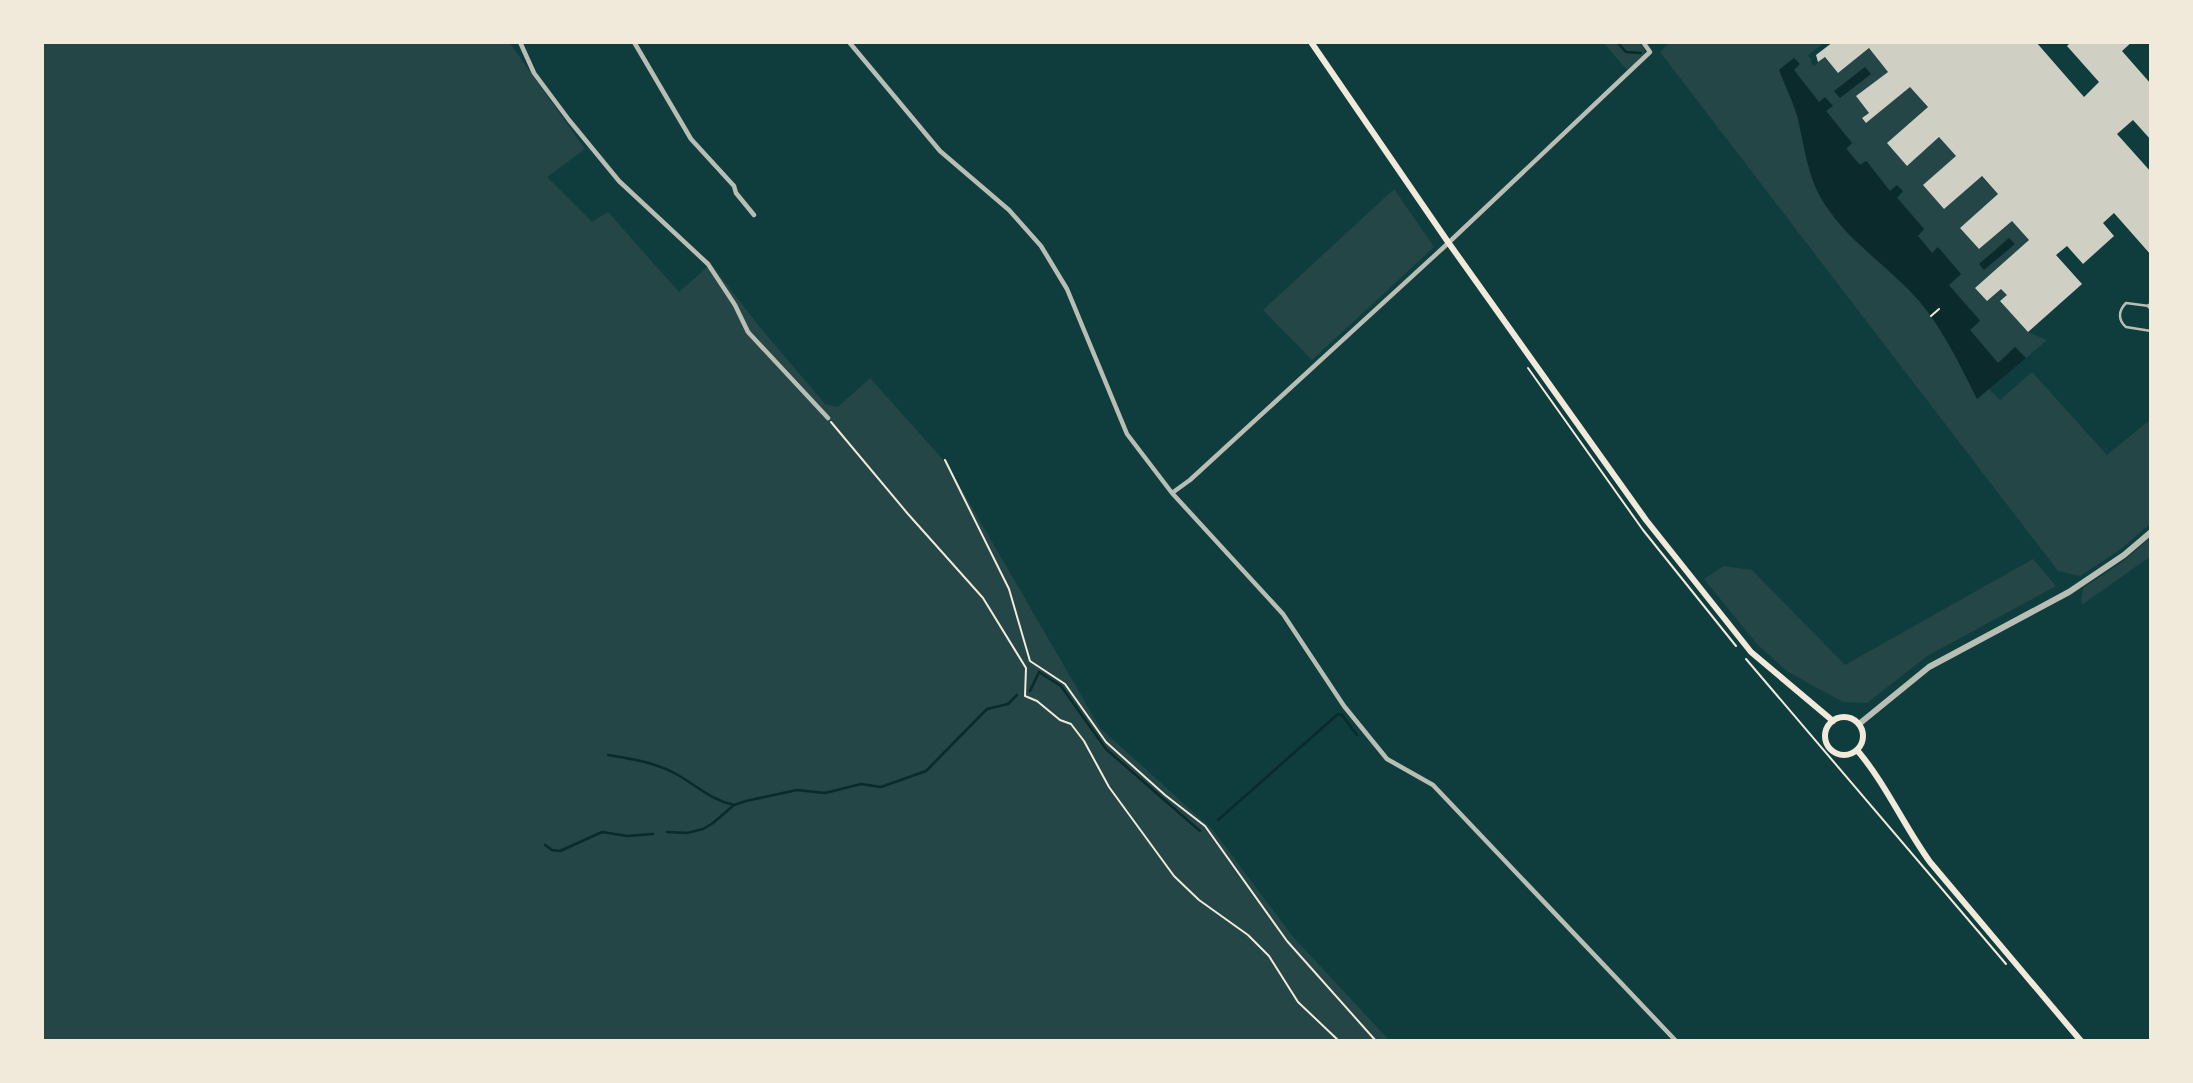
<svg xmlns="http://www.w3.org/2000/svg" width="2193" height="1083" font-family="'Public Sans',sans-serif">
	<rect width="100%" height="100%" fill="#0f3d3e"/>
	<path fill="#244646" d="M42,42H509L585,149L547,177L592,222L608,212L679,292L711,264L758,325L825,404L838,407L870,378L947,464L1100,728L1212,829L1294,938L1390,1041H42Z
		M1603,42H1639L1644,49V55L1627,70Z
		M1670,42H1825L1808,55L1812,60L1810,62L1814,66L1825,57L1838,73L1869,48L1888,72L1856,96L1869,113L1862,118L1866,123L1910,87L1928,107L1888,143L1907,166L1939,137C1958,158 1980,174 1998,194L1960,228L1979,249L2012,221L2029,240L1976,288L1987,301L2001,289L2007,295L2001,302L2028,332L2047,340L2026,358L2015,347L1998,364L1970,330L1980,320L1948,285L1961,274L1938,248L1932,253L1917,235L1924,229L1897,197L1903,192L1890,191L1867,161L1860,165L1846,148L1852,143L1826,111L1832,106L1819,102L1794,70V58L1779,70C1785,85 1792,100 1797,115C1805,147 1807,178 1826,206C1851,244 1891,268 1920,302C1944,331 1960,365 1977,398L1989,389L2000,400L2032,372L2107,455L2151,419V523L2121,549L2080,576L2058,571L1660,52Z
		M1394,189L1434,247L1312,360L1263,310Z
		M2151,537V556L2083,604L2081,601L2083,588L2124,561Z
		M2033,559L2056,586L1927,656L1867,703L1843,702L1788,672L1757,644L1704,579L1724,566L1752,570L1845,665Z"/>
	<path fill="#0a2a2b" d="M1794,58L1800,64L1794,70L1819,102L1825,97L1833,106L1826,111L1852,143L1846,149L1860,165L1866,161L1890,191L1897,185L1903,191L1897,198L1924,229L1918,236L1932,253L1938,247L1961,274L1949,285L1980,321L1970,330L1998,363L2015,347L2026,358L1977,399C1960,365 1944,331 1920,302C1891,268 1851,244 1826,206C1807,178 1805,147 1797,115C1792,100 1785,85 1779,70Z
		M1865,67L1871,74L1840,98L1834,91Z
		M2009,238L2015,244L1984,270L1979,264Z"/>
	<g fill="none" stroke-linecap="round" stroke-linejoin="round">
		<path stroke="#0a2a2b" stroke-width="2.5" d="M1617,42L1626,52L1641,53
			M1030,691L1039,672L1061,686L1106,749L1200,831
			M608,755C631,759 655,762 676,774C696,785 711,800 734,805
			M1218,820L1338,714L1342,715L1357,735
			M667,832L687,833L703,829L713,823L734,805L746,801L797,790L825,793L861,784L881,787L926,771L987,709L1008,704L1017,695
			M545,845L552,850L560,851L602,832L627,836L653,834"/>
	</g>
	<path fill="#cfcfc3" d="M1833,42H2036L2084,97L2099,82L2067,46L2071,42H2132L2122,51L2151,84V140L2133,120L2117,134L2151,172V255L2114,213L2103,223L2114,236L2083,264L2067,246L2056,255L2082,284L2028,332L2000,301L2007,295L2001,289L1987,301L1975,288L2029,240L2012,221L1979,249L1960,228L1998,194L1982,176L1944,209L1923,185L1956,156L1939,137L1907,166L1887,143L1928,107L1910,87L1866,123L1862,118L1869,113L1856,96L1888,72L1869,48L1838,73L1825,57L1818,62L1816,55Z"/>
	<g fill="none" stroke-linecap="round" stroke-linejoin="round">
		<path stroke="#f1e9da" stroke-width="2" d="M1931,316L1939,309
			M1528,368L1643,530L1736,646
			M831,422L908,514L983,598L1026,668L1025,696L1037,701L1060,720L1071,724L1084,741L1109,787L1174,876L1199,900L1248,935L1269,956L1298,1002L1339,1041
			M945,460L1009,589L1030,661L1065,684L1106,742L1165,795L1205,826L1287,941L1376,1041
			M1746,659L2006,964"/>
		<path stroke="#b8beb3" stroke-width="2.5" d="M2149,306L2126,303C2118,311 2118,320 2126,327L2151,331"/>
		<path stroke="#b8beb3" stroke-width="4.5" d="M520,42L534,73L569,120L619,181L708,264L735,305L748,332L828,418
			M634,42L691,139L734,186L736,193L754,215
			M849,42L940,151L1009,210L1041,246L1067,289L1127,434L1172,493L1283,614L1344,706L1387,759L1433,785L1676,1041
			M2149,306L2151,308
			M1172,493L1190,480L1444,247L1650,52L1643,42"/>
		<path stroke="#b8beb3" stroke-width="6" d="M1859,724L1929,667L2069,592L2124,555L2151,532"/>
		<path stroke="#f1e9da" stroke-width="6" d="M1311,42L1448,242L1646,520L1751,652L1833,721
			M1825 736a19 19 0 1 1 38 0a19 19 0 1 1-38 0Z
			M1857,750C1886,784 1904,826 1930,862L2081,1041"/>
	</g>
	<rect width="2193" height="1083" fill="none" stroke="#f1e9da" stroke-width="88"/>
</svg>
